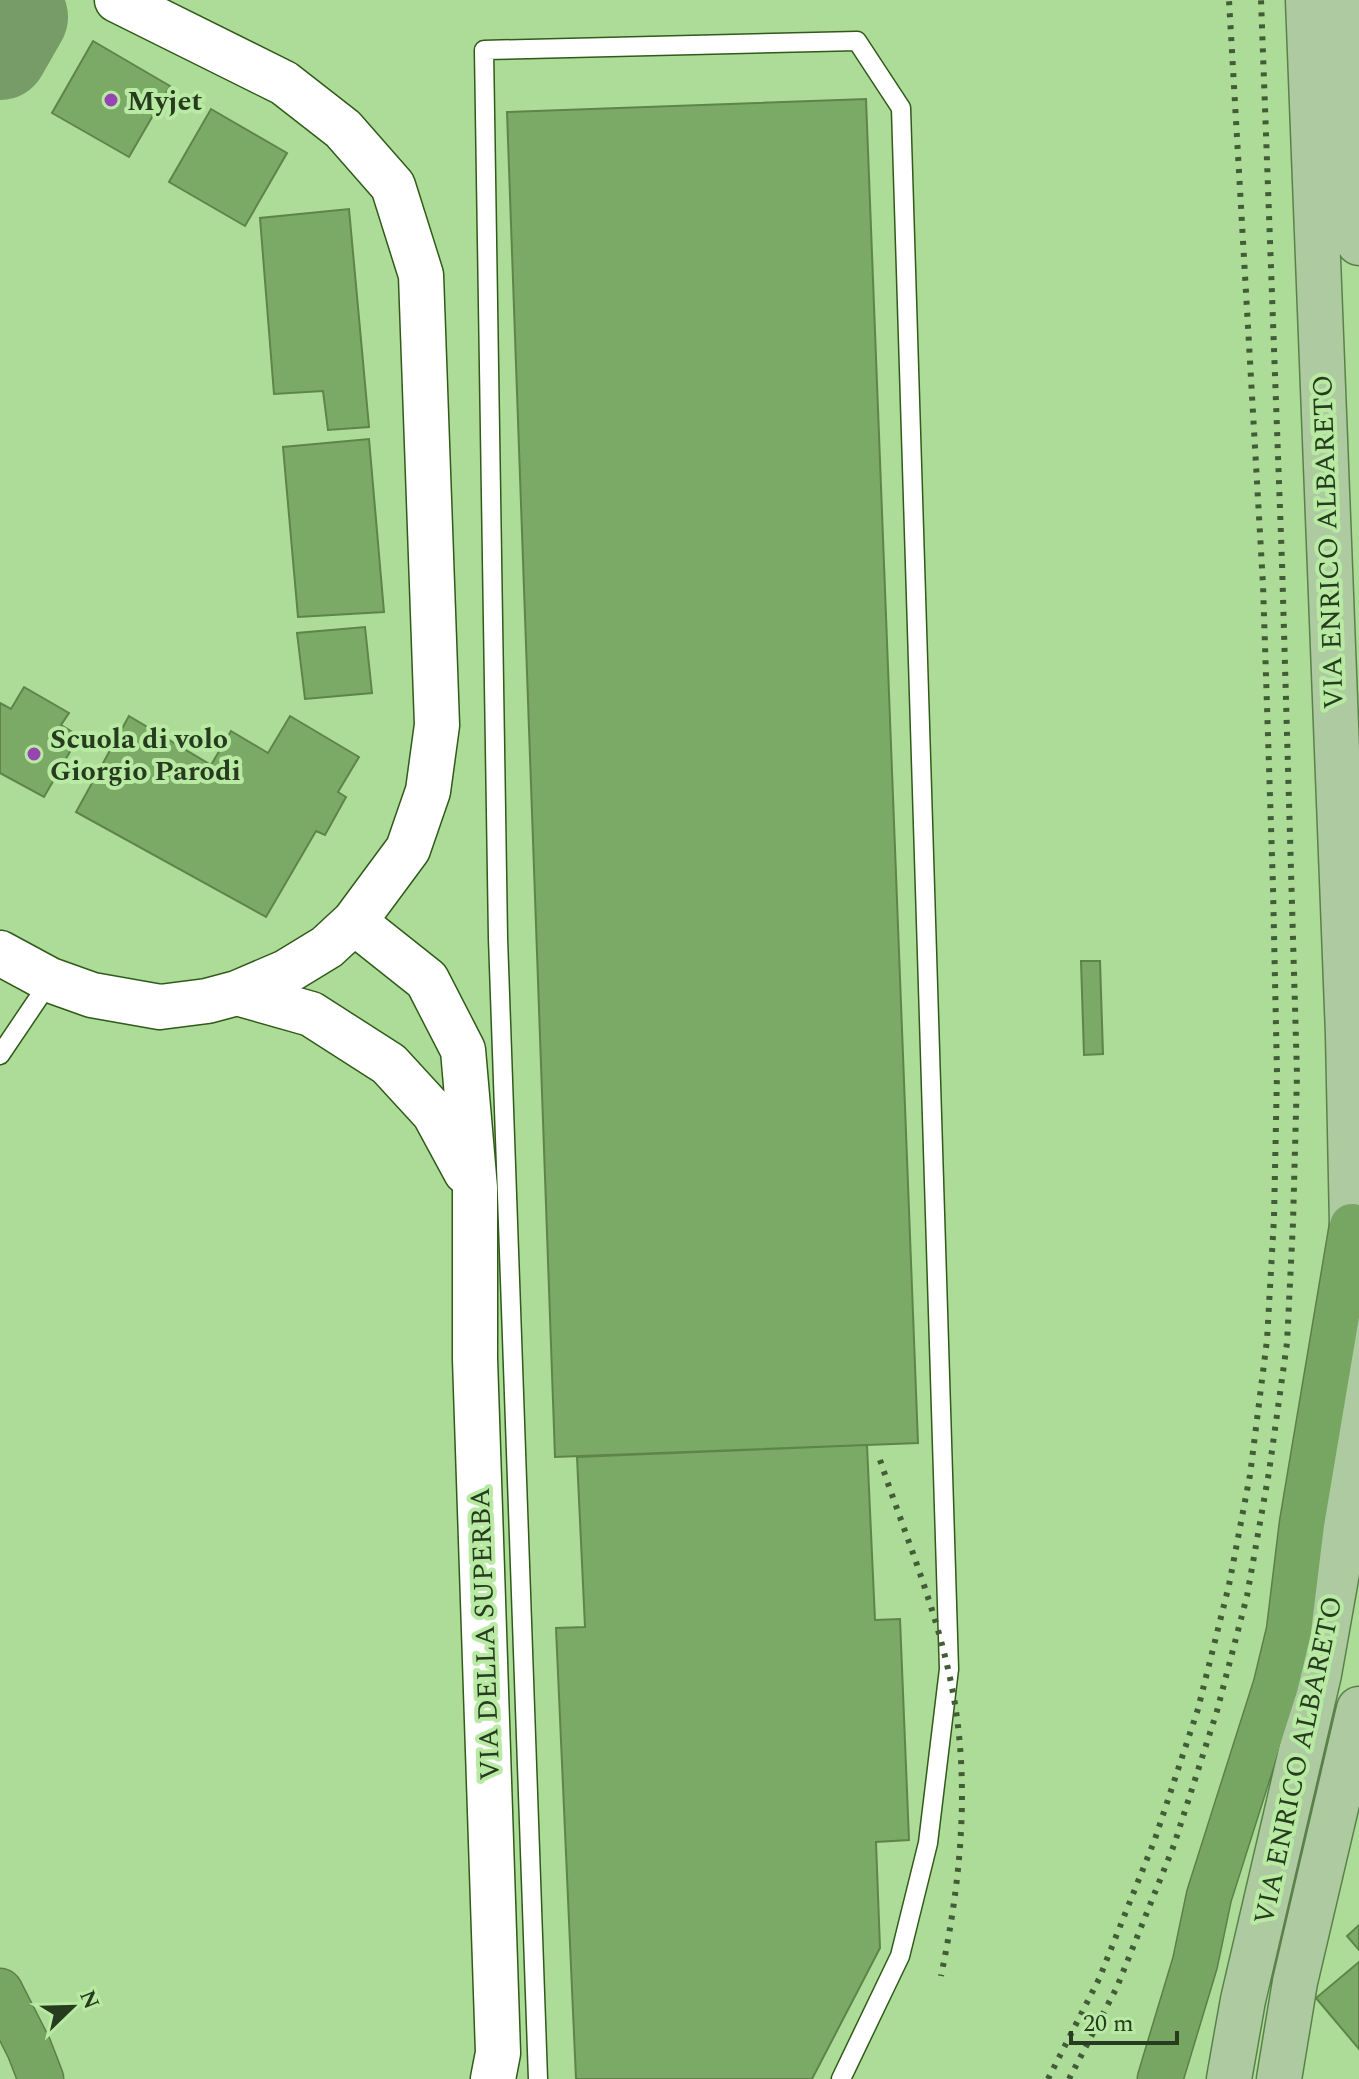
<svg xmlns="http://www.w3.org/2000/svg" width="1359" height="2079" font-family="Spectral,serif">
	<rect width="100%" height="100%" fill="#acdc97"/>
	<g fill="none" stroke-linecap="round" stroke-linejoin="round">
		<path stroke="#779c67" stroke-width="96" d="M0,52L20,17"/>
	</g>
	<path fill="#7baa67" stroke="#5a8746" stroke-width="2" d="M93,41L170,86L129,157L52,113Z
		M866,99L918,1443L555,1457L507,112Z
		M211,109L287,153L245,226L169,182Z
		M349,209L369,427L328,430L323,391L274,394L260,218Z
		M369,439L384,612L298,617L283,447Z
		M365,627L372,693L305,699L297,633Z
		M24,687L69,713L61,725L79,736L44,797L0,773V703L11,709Z
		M129,716L211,765L231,731L268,753L290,716L359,757L338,792L346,797L325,835L316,831L266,917L76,812Z
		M1081,961H1100L1103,1054L1084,1055Z
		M867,1445L875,1620L900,1619L909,1840L876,1842L880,1948L812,2079H576L556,1628L585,1627L577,1457Z
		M1359,1925V1950L1347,1936Z
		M1359,1962V2049L1316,1998Z"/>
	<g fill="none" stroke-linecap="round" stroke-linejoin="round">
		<defs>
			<path id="lane" d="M0,1055L50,981
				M538,2079L498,938L484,50L857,41L901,108L949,1669L928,1843L900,1956L841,2079"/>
			<path id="secondary" d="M354,922L427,980L463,1050L475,1188V1359L498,2053L493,2079
				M0,953L50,980L92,995L160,1007L207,1001L237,993L286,972L327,947L354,922L408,849L428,791L437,725L421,275L393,186L343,129L284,83L117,0
				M237,993L311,1014L389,1064L434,1113L466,1172"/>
			<path id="primary" d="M1350,0L1359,243
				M1229,2079L1243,2000L1319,1674L1339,1561L1351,1383L1352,1226L1348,1035L1308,0
				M1279,2079L1295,1982L1359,1709"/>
			<path id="highway" d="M0,1991L29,2048L41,2079
				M1160,2079L1195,1963L1209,1896L1276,1685L1289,1631L1302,1524L1352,1226"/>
		</defs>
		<use href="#lane" stroke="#305b19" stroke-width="21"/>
		<use href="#secondary" stroke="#305b19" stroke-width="47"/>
		<use href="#primary" stroke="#5a814a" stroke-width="47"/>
		<use href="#highway" stroke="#5a814a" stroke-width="47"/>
		<use href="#lane" stroke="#fff" stroke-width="18"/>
		<use href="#secondary" stroke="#fff" stroke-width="44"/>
		<use href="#primary" stroke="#adcaa0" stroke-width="44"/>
		<use href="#highway" stroke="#76a661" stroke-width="44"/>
		<path stroke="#425c37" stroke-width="6" stroke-dasharray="4 8" stroke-linecap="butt" d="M880,1460C903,1529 932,1598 948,1669C972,1771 962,1875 941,1976
			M1048,2079L1099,1979L1155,1839L1198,1709L1229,1585L1250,1475L1267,1340L1274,1218L1277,1073L1273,887L1263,585L1229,0
			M1069,2079L1117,1987L1174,1845L1217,1711L1247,1596L1269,1472L1287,1343L1293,1223L1297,1075L1282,563L1261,0"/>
	</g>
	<g fill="#9745b3" stroke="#b8eaa3" stroke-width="3">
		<circle cx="111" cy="100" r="8"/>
		<circle cx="34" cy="754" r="8"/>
	</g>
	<g text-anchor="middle" stroke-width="8" stroke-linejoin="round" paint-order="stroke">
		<g font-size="28" font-weight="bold" fill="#273b1f" stroke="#b8eaa3" text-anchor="start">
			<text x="127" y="110">Myjet</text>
			<text x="50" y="748">Scuola di volo<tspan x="50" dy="32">Giorgio Parodi</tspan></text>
		</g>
		<g font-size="28" fill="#273b1f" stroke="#b8eaa3">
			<text transform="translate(1327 542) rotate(-92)" y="10">VIA ENRICO ALBARETO</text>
			<text transform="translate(484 1634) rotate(-92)" y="10">VIA DELLA SUPERBA</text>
			<text transform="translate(1297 1760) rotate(-78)" y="10">VIA ENRICO ALBARETO</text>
		</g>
	</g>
	<g transform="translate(72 2007) rotate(67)" stroke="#b8eaa3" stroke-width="6" paint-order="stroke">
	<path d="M0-6L14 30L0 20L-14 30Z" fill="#273b1f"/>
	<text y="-12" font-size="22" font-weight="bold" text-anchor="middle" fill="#273b1f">N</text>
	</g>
	<path d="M1071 2031v12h106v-12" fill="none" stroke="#273b1f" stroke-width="4"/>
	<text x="1083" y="2031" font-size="24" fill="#273b1f" stroke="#b8eaa3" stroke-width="6" paint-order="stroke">20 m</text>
</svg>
